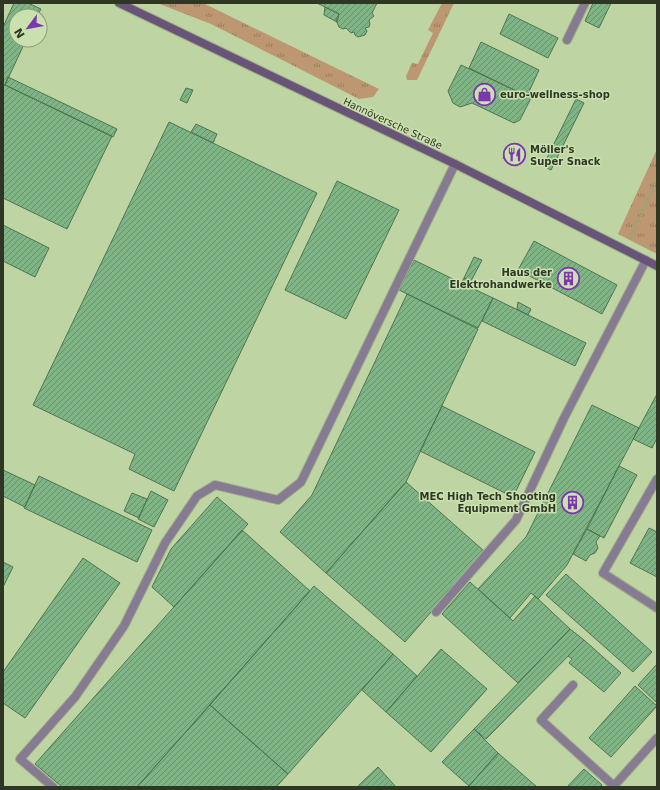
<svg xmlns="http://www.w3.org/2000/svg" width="660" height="790" font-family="'DejaVu Sans',sans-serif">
	<defs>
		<pattern id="grass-tufts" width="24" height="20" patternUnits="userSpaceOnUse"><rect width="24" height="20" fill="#bc9771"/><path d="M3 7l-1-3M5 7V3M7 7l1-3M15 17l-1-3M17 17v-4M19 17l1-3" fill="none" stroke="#997c5d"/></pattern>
		<pattern id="building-hatch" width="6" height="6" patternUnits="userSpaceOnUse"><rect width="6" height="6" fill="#7fb585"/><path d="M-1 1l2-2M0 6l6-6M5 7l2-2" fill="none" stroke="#68946d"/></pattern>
	</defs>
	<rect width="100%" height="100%" fill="#bed4a2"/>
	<path fill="url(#grass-tufts)" d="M157,3H203L379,89L373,97L359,99L211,24Z
		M442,3H454L417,80H407L406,76L412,63L418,64L433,33L428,30Z
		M657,149V254L618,234Z"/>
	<path fill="url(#building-hatch)" stroke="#4e7552" d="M14,3H28L41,9L37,16H16V40H26L5,85L3,84V27Z
		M317,3H377L372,13L374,16L369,20L370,24L369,27L365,28L367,31L365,35L358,37L355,35L354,32L351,33L346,28L343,29L339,27L336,20L339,14Z
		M593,3H611L599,28L585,21Z
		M325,7L339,14L337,22L324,15Z
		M509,14L558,38L548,58L500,34Z
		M481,42L539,70L527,96L469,68Z
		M461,65L531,98L520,120L514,123L472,103L460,107L453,103L448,91Z
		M8,77L117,129L113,137L5,85Z
		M3,84L112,136L67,229L3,198Z
		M186,88L193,90L187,103L180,100Z
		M576,99L584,103L551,170L543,166Z
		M169,122L317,193L174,491L129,469L135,454L33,405Z
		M196,124L217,134L213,143L191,132Z
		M510,144L524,151L517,166L503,158Z
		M337,181L399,210L346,319L285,290Z
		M3,225L49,248L35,277L3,261Z
		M534,241L617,285L602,314L518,270Z
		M474,257L482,260L471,281L464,278Z
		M414,260L461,283L464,278L478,285L476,290L493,298L478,328L399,290Z
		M407,294L478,329L406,482L326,573L280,532L312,495Z
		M493,298L586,343L575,366L482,321Z
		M518,302L531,309L528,315L517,309Z
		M657,394V438L652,448L633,439Z
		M592,405L639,428L567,565L538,599L531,593L510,618L478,589L526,537Z
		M442,406L535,452L513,497L420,451Z
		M619,466L637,475L604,538L587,529Z
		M3,470L35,485L25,507L3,496Z
		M39,476L152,530L137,562L24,508Z
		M406,482L484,551L405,642L326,573Z
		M151,491L168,500L154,527L138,519Z
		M132,493L147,499L139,518L124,511Z
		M217,497L248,524L174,607L152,587L171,549Z
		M649,528L657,532V577L630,563Z
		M587,529L600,536L596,542L598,548L595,553L590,555L586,561L573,554Z
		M242,530L310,591L137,787H62L35,764Z
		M83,558L120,583L25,718L3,703V672Z
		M3,562L13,567L3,587Z
		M566,574L652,652L633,672L546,595Z
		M470,582L513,621L535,596L570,629L518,683L442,614Z
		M314,586L393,654L288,774L210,705Z
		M570,629L584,640L486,739L474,729Z
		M584,640L621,673L604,692L569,663L572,659L568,656Z
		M441,649L487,689L431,752L386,712Z
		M393,654L417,676L386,712L362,690Z
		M657,664V703L638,685Z
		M635,686L657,706L611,757L589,738Z
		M210,705L288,774L276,787H137Z
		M474,729L498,753L469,786L442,762Z
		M498,753L537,787H471L469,786Z
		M378,767L396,787H357Z
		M584,769L602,785L600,787H567Z"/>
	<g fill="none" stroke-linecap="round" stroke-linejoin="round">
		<defs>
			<path id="service" d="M567,40L585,3
				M657,479L603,573L657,608
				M436,612L516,520L564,418L646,260
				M573,685L541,720L614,786
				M53,787L20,759L75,697L124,626L165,543L197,496L215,485L278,500L301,482L455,164
				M613,787L657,738"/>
			<path id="secondary" d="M119,3L455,164L657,266"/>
		</defs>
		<use href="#service" stroke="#9fb186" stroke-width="10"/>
		<use href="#secondary" stroke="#9fb186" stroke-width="10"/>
		<path stroke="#93a57c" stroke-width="2.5" stroke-dasharray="3 3" stroke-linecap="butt" d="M630,239L657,179"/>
		<use href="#service" stroke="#877b94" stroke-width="8"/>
		<use href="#secondary" stroke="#675478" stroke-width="8"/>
	</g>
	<defs>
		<symbol id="shop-ring" viewBox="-11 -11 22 22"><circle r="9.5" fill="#cae1af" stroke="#7b38ac" stroke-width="1.5"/><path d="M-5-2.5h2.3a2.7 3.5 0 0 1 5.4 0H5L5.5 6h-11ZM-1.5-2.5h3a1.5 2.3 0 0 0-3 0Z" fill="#7b38ac"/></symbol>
		<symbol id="restaurant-ring" viewBox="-11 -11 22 22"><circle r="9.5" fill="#cae1af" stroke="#7b38ac" stroke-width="1.5"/><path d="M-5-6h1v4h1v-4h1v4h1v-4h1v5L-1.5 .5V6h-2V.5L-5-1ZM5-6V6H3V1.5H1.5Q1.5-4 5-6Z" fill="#7b38ac"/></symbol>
		<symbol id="building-ring" viewBox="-11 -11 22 22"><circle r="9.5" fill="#cae1af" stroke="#7b38ac" stroke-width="1.5"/><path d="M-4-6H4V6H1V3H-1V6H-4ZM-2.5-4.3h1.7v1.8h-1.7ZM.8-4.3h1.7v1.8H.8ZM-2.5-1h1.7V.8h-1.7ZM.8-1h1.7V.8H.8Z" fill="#7b38ac"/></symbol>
	</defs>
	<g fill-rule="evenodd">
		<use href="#shop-ring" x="472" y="82" width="25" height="25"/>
		<use href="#restaurant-ring" x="502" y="142" width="25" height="25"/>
		<use href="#building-ring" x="556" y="266" width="25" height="25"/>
		<use href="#building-ring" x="560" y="490" width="25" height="25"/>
	</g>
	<g text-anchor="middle" stroke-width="3" stroke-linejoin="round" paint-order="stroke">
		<g font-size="10" font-weight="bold" fill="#2f3724" stroke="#cae1af" text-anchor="start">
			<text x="500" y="98">euro-wellness-shop</text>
			<text x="530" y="153">Möller's<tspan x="530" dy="12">Super Snack</tspan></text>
			<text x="552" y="276" text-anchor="end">Haus der<tspan x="552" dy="12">Elektrohandwerke</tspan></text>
			<text x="556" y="500" text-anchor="end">MEC High Tech Shooting<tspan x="556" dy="12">Equipment GmbH</tspan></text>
		</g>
		<g font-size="10" fill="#2f3724" stroke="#cae1af">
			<text transform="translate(393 123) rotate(25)" y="4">Hannöversche Straße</text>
		</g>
	</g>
	<rect width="660" height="790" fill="none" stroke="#2f3724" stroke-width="8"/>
	<g transform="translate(28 28) rotate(238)"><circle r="19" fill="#cae1af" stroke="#8c9d77"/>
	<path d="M0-3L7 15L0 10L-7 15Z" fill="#7b38ac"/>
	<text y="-6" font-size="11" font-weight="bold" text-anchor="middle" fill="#2f3724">N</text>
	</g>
</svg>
